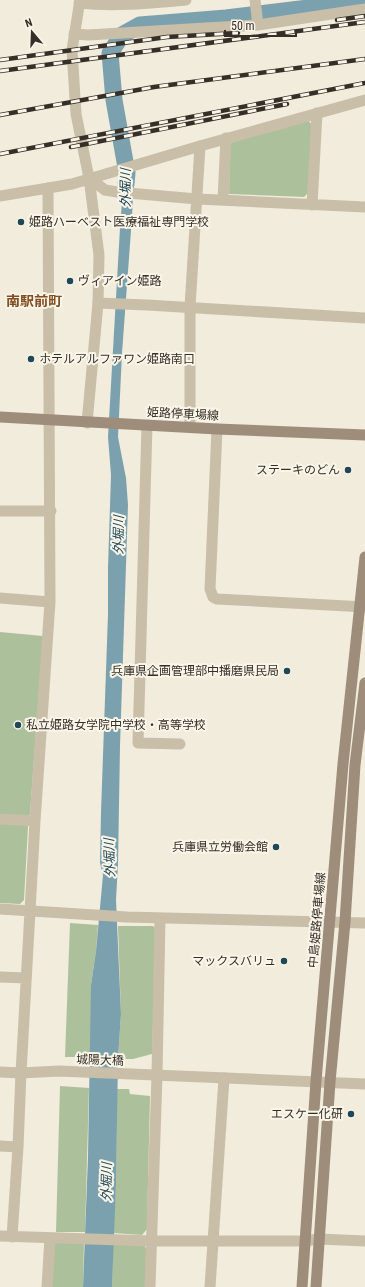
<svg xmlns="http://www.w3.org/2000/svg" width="365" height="1287" font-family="'Roboto Condensed','Noto Sans JP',sans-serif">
	<rect width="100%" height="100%" fill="#f1ecdc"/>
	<path fill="#adc09c" d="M308,120L312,125L308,193L304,197L229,194L230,143Z
		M0,632L43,636L30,814L27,818L0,816Z
		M0,822L27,824L28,827L24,900L20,904L0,903Z
		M70,923L98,925L96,951L91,985V1037L90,1057H65Z
		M118,926H153L156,929L152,1054L133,1059H118L121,1014Z
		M60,1086L89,1088L85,1232H56Z
		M117,1089H129L130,1094L150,1096L147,1229L142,1235L113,1233L116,1184Z
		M57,1242H84L83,1287H50L52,1246Z
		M113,1243H143L147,1250L146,1287H112Z"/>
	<path fill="#7ca1ae" d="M134,171L132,217L122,353L118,437L126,478L128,505L120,746L118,864L116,900L121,1014L118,1059L116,1184L112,1287H83L88,1157L91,985L96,951L103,875L100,863L101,812L108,614V568L111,475L108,437L120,228L123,189L119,175Z"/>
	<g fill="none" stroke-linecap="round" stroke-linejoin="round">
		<path stroke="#7ca1ae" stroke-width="17" d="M126,184L127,173L114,100L110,53L122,35L140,25L226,18L365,1"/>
		<path stroke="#c9bea8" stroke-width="11" d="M255,0L258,25
			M79,3C115,7 151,3 186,0
			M74,34L88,35L258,25L365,9
			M89,178L105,190L117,192L197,199L365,207
			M223,200L226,138
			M312,205L317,113
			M98,303L147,305L365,318
			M147,425L138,743L180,744
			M190,427V307L200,146
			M217,429L210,589L213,597L217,599L365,607
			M0,511H51
			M0,598L50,602
			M0,819L35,821
			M0,909L127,917L365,923
			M0,977L26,978
			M0,1146L18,1147
			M0,1236L151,1241H305L319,1239L365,1241
			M12,1237L18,1147L21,1073L35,821L50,602L48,188
			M47,1287L50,1238
			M150,1287L157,1075L160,918
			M210,1287L224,1078"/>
		<path stroke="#c9bea8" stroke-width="11" d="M80,0L72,50L76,114L89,178L99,255L98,303L87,423
			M0,196L72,184L200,146L365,100
			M0,1072L21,1073L59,1071L365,1084"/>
		<path stroke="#9d8d7a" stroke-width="11" d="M0,417L217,429L365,435
			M302,1287L316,1081L343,764L365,557
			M316,1287L330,1082L345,922L355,765L365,683"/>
		<defs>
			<path id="rail" d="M337,20L365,16
				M0,60L167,37L238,33
				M0,71L365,22
				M0,115L154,87L365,59
				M71,147L287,104
				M0,154L365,83"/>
		</defs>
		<use href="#rail" stroke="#362f28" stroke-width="4.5"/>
		<use href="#rail" stroke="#f9f5e8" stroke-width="3" stroke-dasharray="9" stroke-linecap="butt"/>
	</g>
	<g fill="#1f4757" stroke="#f9f5e8" stroke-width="1.5">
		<circle cx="21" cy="222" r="4"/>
		<circle cx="70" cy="281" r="4"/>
		<circle cx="31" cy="359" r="4"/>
		<circle cx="348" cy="470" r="4"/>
		<circle cx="287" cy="671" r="4"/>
		<circle cx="18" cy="725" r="4"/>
		<circle cx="276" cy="847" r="4"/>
		<circle cx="284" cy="961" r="4"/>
		<circle cx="351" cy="1114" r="4"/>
	</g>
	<g text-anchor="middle" stroke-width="4" stroke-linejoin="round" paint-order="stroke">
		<g font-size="12" fill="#362f28" stroke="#f9f5e8" text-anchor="end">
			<text x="29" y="226" text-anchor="start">姫路ハーベスト医療福祉専門学校</text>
			<text x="78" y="285" text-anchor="start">ヴィアイン姫路</text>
			<text x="39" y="363" text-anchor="start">ホテルアルファワン姫路南口</text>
			<text x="340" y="474">ステーキのどん</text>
			<text x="279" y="675">兵庫県企画管理部中播磨県民局</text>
			<text x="26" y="729" text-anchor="start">私立姫路女学院中学校・高等学校</text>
			<text x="268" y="851">兵庫県立労働会館</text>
			<text x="276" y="965">マックスバリュ</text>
			<text x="343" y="1118">エスケー化研</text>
		</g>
		<g font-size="12" fill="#362f28" stroke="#f9f5e8">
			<text transform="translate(183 414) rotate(3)" y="4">姫路停車場線</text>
			<text transform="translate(317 920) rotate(-85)" y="4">中島姫路停車場線</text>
			<text transform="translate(100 1060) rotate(2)" y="4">城陽大橋</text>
		</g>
		<g font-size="13" font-style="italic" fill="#1f4757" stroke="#f9f5e8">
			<text transform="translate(125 188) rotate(-90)" y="5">外堀川</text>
			<text transform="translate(118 535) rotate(-89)" y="5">外堀川</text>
			<text transform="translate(109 858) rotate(-92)" y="5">外堀川</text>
			<text transform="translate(106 1182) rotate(-89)" y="5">外堀川</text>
		</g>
		<g font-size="14" font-weight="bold" fill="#834e23" stroke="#f9f5e8">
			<text x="34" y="306">南駅前町</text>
		</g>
	</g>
	<g transform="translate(32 32) rotate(341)" stroke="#f9f5e8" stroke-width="3" paint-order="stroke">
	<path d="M0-3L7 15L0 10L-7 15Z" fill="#362f28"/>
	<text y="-6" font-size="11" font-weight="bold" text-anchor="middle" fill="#362f28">N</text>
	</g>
	<path d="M225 30v6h71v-6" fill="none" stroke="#362f28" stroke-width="2"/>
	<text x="231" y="30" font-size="12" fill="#362f28" stroke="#f9f5e8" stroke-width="3" paint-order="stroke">50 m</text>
</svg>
